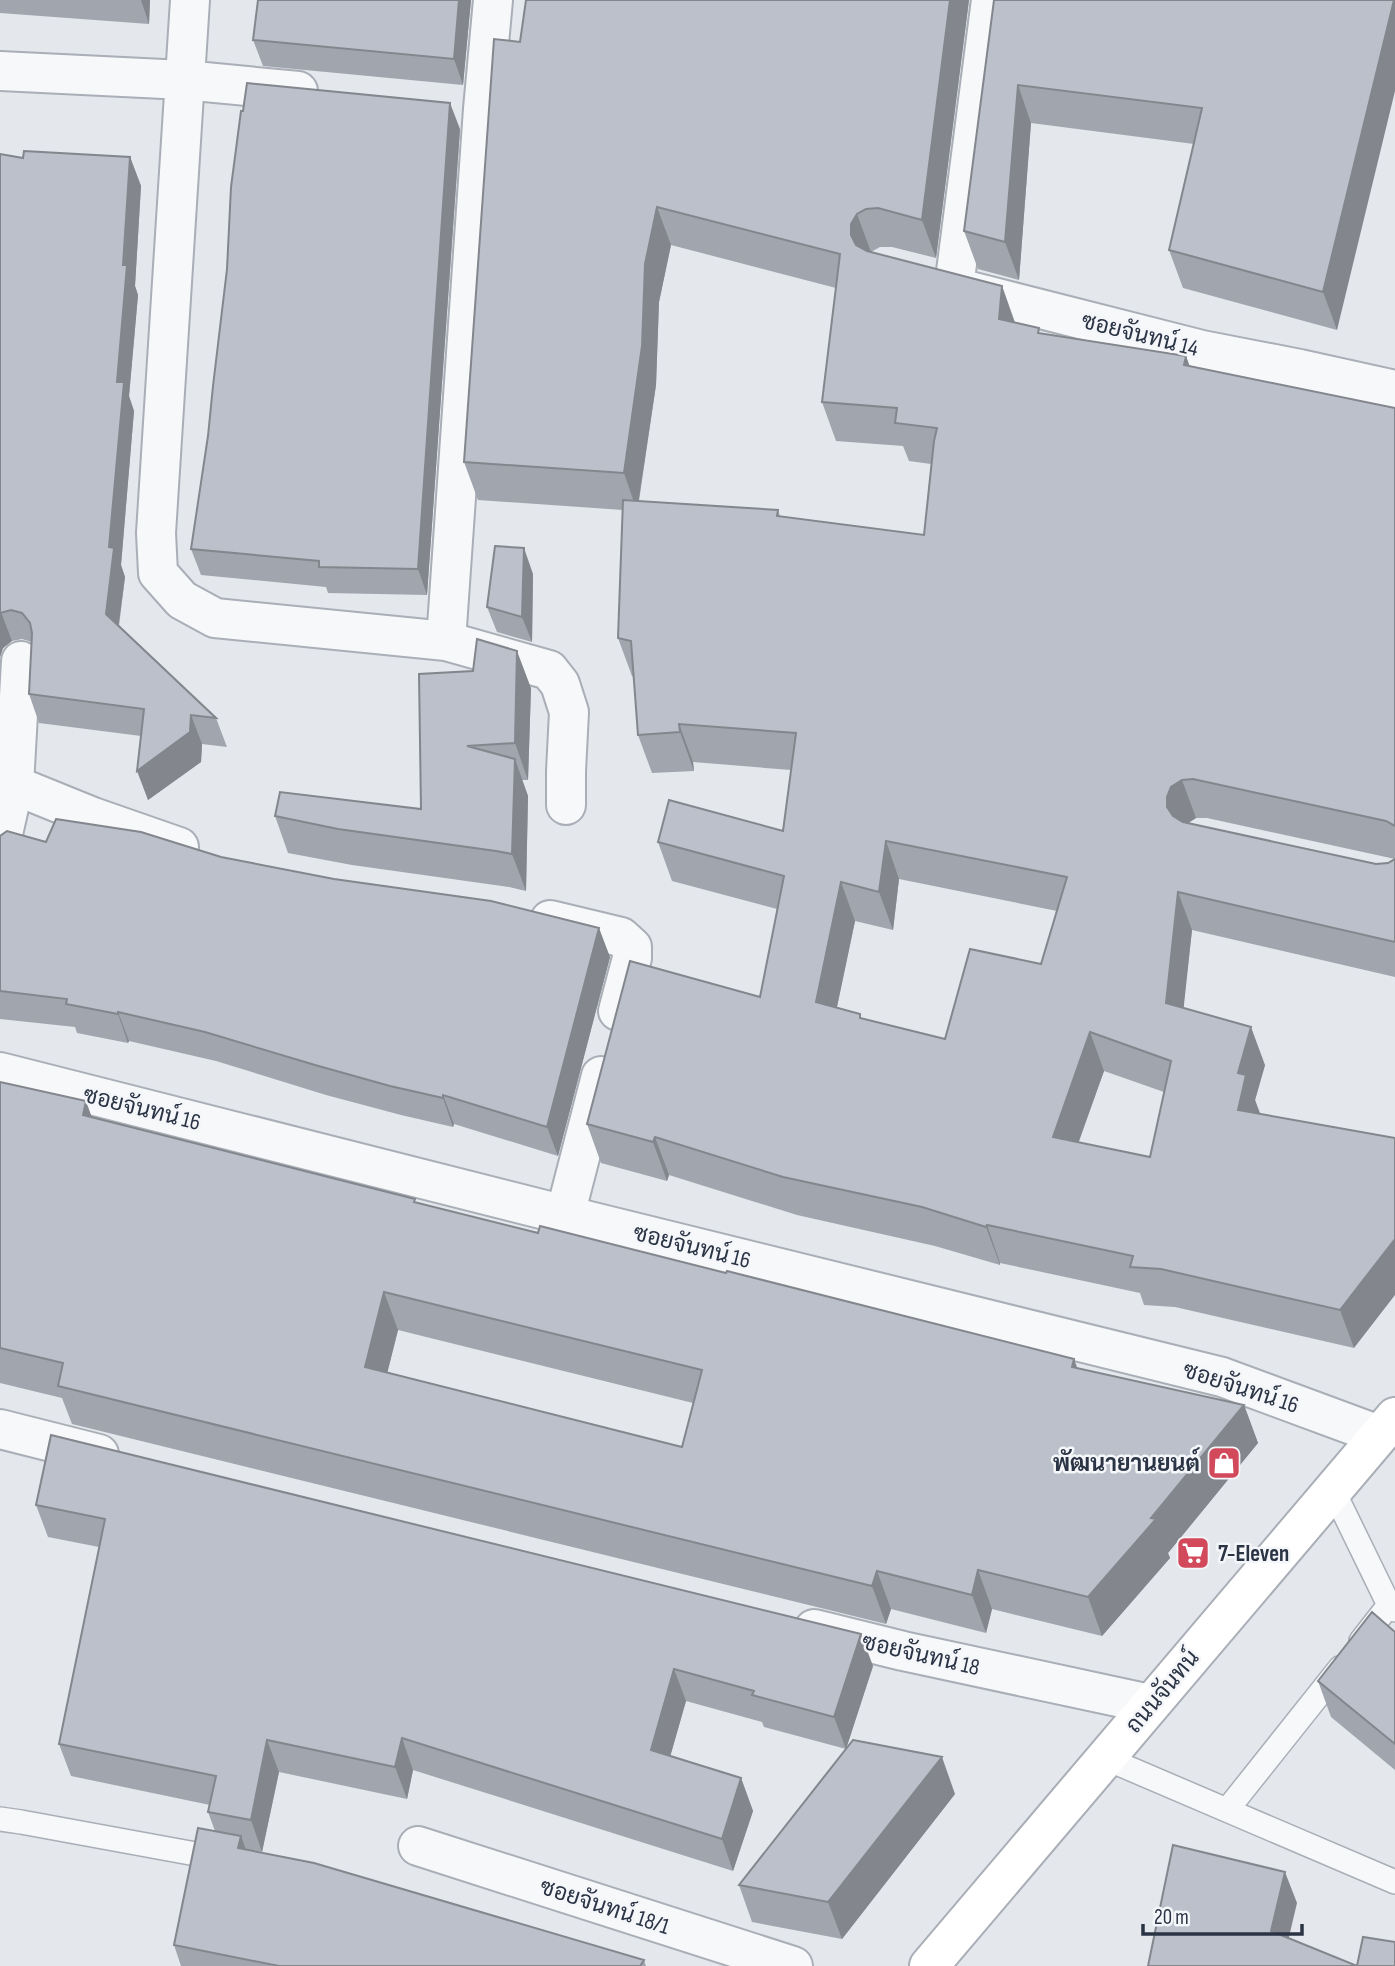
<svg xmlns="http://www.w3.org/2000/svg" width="1395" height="1966" font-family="'Sofia Sans Condensed',Sarabun,sans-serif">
	<rect width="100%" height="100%" fill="#e4e7ec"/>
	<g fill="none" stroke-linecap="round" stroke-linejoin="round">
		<defs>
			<path id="service" d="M1333,1490L1389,1605L1395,1610
				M1361,1641L1389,1605
				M1105,1758L1395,1882
				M1227,1810L1340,1668
				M0,1819L21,1822L223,1859"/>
			<path id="minor" d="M190,0L156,533L158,573L182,600L215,618L446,641L549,670L560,684L569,712L566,771V805
				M0,71L184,80L298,91
				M954,287L991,0
				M958,288L1202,350L1300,369L1395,390
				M446,641L483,109L493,0
				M14,785L93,817L179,847
				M0,847L14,785L21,661
				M550,920L621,937L632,947V958L618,1011
				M565,1215L601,1076
				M0,1429L99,1454
				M814,1629L903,1651L1150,1704
				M418,1846L793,1966"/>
			<path id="tertiary" d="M0,1072L565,1215L1222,1377L1379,1435"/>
			<path id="secondary" d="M929,1966L1395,1417"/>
		</defs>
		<use href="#service" stroke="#a9aeb7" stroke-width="26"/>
		<use href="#minor" stroke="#a9aeb7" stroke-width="42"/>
		<use href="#tertiary" stroke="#a9aeb7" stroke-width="42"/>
		<use href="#secondary" stroke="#a9aeb7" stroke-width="42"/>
		<use href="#service" stroke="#f7f8fa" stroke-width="23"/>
		<use href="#minor" stroke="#f7f8fa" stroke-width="38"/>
		<use href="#tertiary" stroke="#f7f8fa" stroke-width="38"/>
		<use href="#secondary" stroke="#fff" stroke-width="38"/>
	</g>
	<path fill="#a1a5ae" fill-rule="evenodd" d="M0,0H150L149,24L0,13Z
		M258,0H471L463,85L263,66L253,40Z
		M969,0L936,258L892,247H880L871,252L1002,286L1015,322L1041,333L1186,356L1189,366L1395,408V859L1207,818H1196L1188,823L1376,864L1388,863L1395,859V977L1192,930L1183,1008L1265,1065L1255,1100L1259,1114L1395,1138L1354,1348L1175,1307L1144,1305L1140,1293L1000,1263V1265L935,1246L797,1215L669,1175L667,1181L601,1163L587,1124L760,997L777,909L672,881L658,842L783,831L791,770L693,762L694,771L652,773L638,735L634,677L632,676L618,638L623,510L478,500L464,462L520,42ZM671,245L836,288L822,402L836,441L903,446L909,461L931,464L924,535L780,516L778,510L639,501L656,385L659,302ZM899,879L1057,911L1041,964L945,1039L862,1018L837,1007L855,921L893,930ZM1104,1071L1164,1092L1150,1157L1078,1142Z
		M994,0H1395L1337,330L1183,288L1169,250L1194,144L1031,123L1019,280L978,269L964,231Z
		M460,129L427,595L328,593L326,587L201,575L191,549Z
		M0,154L23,158L130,157L141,186L135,286L138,295L129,396L134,411L121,565L125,577L119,626L216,718L227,747L202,744L201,762L148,800L141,736L39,723L29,694L32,642L22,639L12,641L3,648L0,657Z
		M533,574L532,642L497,632L487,607Z
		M419,674L531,688L528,780H522L528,796L526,891L509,887L352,865L288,853L275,816L421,809Z
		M0,836L46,842L221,857L610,957L558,1156L454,1124L453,1127L401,1115L326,1095L216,1061L129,1041L128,1043L77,1033L75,1027L0,1019Z
		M0,1082L92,1117L416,1203L1078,1368L1244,1405L1258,1443L1168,1553L1170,1558L1102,1636L992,1609L986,1633L891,1609L886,1624L72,1424L62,1398L0,1383ZM398,1330L693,1403L682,1447L387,1373Z
		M36,1505L873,1666L846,1749L764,1727L762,1722L686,1701L670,1756L741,1778L753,1811L733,1871L413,1770L407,1799L279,1772L262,1852L246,1849L644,1960L646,1966H181L174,1945L215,1831L208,1812L210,1805L71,1776L59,1744L99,1547L48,1537Z
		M1395,1632V1770L1331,1717L1318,1681Z
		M955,1794L842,1939L752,1922L739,1885Z"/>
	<path fill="#83868d" d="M141,0H150L149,24Z
		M459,0H471L463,85L454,59Z
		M950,0H969L936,258L922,220Z
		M1394,0H1395V91L1337,330L1323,292Z
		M1018,85L1031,123L1019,280L1005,242Z
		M450,103L460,129L427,595L418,569Z
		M130,157L141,186L135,286L138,295L129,396L134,411L121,565L125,577L116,644L106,614L117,382Z
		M657,207L671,245L659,302L656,385L637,511L624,473L645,264Z
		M857,214L871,252L865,273L851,235V224Z
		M1002,286L1015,324L999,319Z
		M1186,356L1200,394L1184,365Z
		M524,548L533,574L532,642L522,617Z
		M1,612L12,641L3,648L0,657V613Z
		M517,651L531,688L528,780L515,743Z
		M191,715L202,744L201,762L148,800L137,771Z
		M679,724L693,762L694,771L680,732Z
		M515,759L528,796L526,891L512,854Z
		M1182,780L1196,818L1185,825L1181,835L1167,807V797L1171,787Z
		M886,841L899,879L893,930L879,892Z
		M841,882L855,921L830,1040L816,1002Z
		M1178,892L1192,930L1180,1042L1166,1003Z
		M599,928L610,957L558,1156L547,1127Z
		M118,1012L129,1041L128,1043L118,1014Z
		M1251,1027L1265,1065L1255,1100L1260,1113L1252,1149L1238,1110V1073Z
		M1090,1032L1104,1071L1067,1175L1053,1137Z
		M443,1095L454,1124L453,1127L443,1098Z
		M86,1101L100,1140L83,1115Z
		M655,1137L669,1175L667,1181L653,1142Z
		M987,1225L1000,1263V1265L986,1227Z
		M1395,1239V1295L1354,1348L1340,1310Z
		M384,1292L398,1330L379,1406L365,1367Z
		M1074,1359L1088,1397L1072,1367Z
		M1244,1405L1258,1443L1168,1553L1170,1558L1102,1636L1088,1597Z
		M978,1570L992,1609L986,1633L972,1595Z
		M877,1571L891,1609L886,1624L872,1586Z
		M861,1634L873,1666L846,1749L834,1717Z
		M674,1669L686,1701L663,1782L651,1750Z
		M402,1738L413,1770L407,1799L395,1767Z
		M267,1740L279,1772L262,1852L251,1820Z
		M942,1757L955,1794L842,1939L828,1902Z
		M741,1778L753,1811L733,1871L722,1839Z
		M241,1836L257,1880L238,1848Z
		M1285,1872L1297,1903L1283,1962L1271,1931Z"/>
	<path fill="#bbc0ca" stroke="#83868d" stroke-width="2" fill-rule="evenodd" d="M258,0H459L454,59L253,40Z
		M526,0H950L922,220L878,208L866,209L857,214L851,224V235L856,245L867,251L1002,286L999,319L1039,328L1038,333L1186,356L1184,365L1395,408V826L1386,821L1193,779L1182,780L1171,787L1167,797V807L1173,816L1183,822L1376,864L1388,863L1395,859V942L1178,892L1166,1003L1251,1027L1238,1073L1246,1075L1238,1110L1395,1138V1239L1340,1310L1161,1269L1130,1267L1133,1256L987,1225L986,1227L922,1207L783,1177L655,1137L653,1142L587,1124L630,961L760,997L784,876L658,842L669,800L783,831L796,733L679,724L680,732L638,735L631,641L618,638L623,500L778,510L777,516L924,535L934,441L937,428L895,423L897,408L822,402L840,254L657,207L645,264L642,346L624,473L464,462L494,39L520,42ZM886,841L1067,877L1041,964L970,949L945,1039L860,1018V1014L816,1002L841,882L879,892ZM1090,1032L1171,1061L1150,1157L1053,1137Z
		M994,0H1394L1323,292L1169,250L1202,108L1018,85L1005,242L964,231Z
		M247,83L450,103L418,569L319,567V561L191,549L208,436L213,386L227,269L231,187L241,111H243Z
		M24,151L130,157L123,265H127L117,382H124L109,547L114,548L106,614L216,718L191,715L190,732L137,771L144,709L29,694L32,633L30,623L22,613L11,610L0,613V154L23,158Z
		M495,546L524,548L522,617L487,607Z
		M477,639L517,651L515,743L467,746L515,759L512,854L496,851L338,829L275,816L280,792L421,809L419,674L473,671Z
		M56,819L141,832L221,857L334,879L491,901L599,928L547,1127L443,1095V1098L390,1086L315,1065L205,1032L118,1012V1014L66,1004L67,999L0,991V836L7,831L46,842Z
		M0,1082L86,1101L83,1115L415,1199L414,1202L538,1233L540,1226L726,1273L727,1271L1074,1359L1072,1367L1244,1405L1151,1518L1156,1519L1088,1597L978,1570L972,1595L877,1571L872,1586L58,1386L63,1363L0,1348ZM384,1292L702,1370L682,1447L365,1367Z
		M51,1435L861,1634L834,1717L752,1695L754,1691L674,1669L651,1750L741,1778L722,1839L402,1738L395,1767L267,1740L251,1820L208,1812L216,1776L59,1744L105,1519L36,1505Z
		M1372,1612L1395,1632V1744L1318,1681Z
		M853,1740L942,1757L828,1902L739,1885Z
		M198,1828L241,1836L238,1848L314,1863L644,1960L640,1966H279L174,1945Z
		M1173,1845L1285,1872L1271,1931L1357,1966L1363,1937L1395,1942V1966H1148Z"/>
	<defs>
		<symbol id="shop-square" viewBox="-11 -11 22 22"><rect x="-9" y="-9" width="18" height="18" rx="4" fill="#d1495b" stroke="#f4f6f9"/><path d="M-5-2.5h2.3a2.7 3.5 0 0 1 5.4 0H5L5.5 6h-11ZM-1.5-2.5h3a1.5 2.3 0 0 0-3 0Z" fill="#fff"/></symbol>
		<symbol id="supermarket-square" viewBox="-11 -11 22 22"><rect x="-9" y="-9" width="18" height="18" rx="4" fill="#d1495b" stroke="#f4f6f9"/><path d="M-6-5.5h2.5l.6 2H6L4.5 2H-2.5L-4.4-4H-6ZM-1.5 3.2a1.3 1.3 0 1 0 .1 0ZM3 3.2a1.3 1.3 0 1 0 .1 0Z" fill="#fff"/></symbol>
	</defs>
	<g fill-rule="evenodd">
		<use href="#shop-square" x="1205" y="1444" width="38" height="38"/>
		<use href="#supermarket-square" x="1174" y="1534" width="38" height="38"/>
	</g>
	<g text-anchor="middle" stroke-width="5" stroke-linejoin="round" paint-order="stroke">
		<g font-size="23" fill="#2b3445" stroke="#f4f6f9">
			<text transform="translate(1140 334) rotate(14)" y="8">ซอยจันทน์ 14</text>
			<text transform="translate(142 1108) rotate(14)" y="8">ซอยจันทน์ 16</text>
			<text transform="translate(692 1246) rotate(14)" y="8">ซอยจันทน์ 16</text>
			<text transform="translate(1241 1387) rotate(18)" y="8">ซอยจันทน์ 16</text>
			<text transform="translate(921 1654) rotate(13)" y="8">ซอยจันทน์ 18</text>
			<text transform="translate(1162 1691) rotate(-50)" y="8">ถนนจันทน์</text>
			<text transform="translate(605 1906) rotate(18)" y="8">ซอยจันทน์ 18/1</text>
		</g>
		<g font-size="23" font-weight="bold" fill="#2b3445" stroke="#f4f6f9" text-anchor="end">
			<text x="1200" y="1471">พัฒนายานยนต์</text>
			<text x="1218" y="1561" text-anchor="start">7-Eleven</text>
		</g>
	</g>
	<path d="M1143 1924v10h159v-10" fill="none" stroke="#2b3445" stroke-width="3.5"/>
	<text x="1154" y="1924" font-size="21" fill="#2b3445" stroke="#f4f6f9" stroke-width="5" paint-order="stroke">20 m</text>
</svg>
